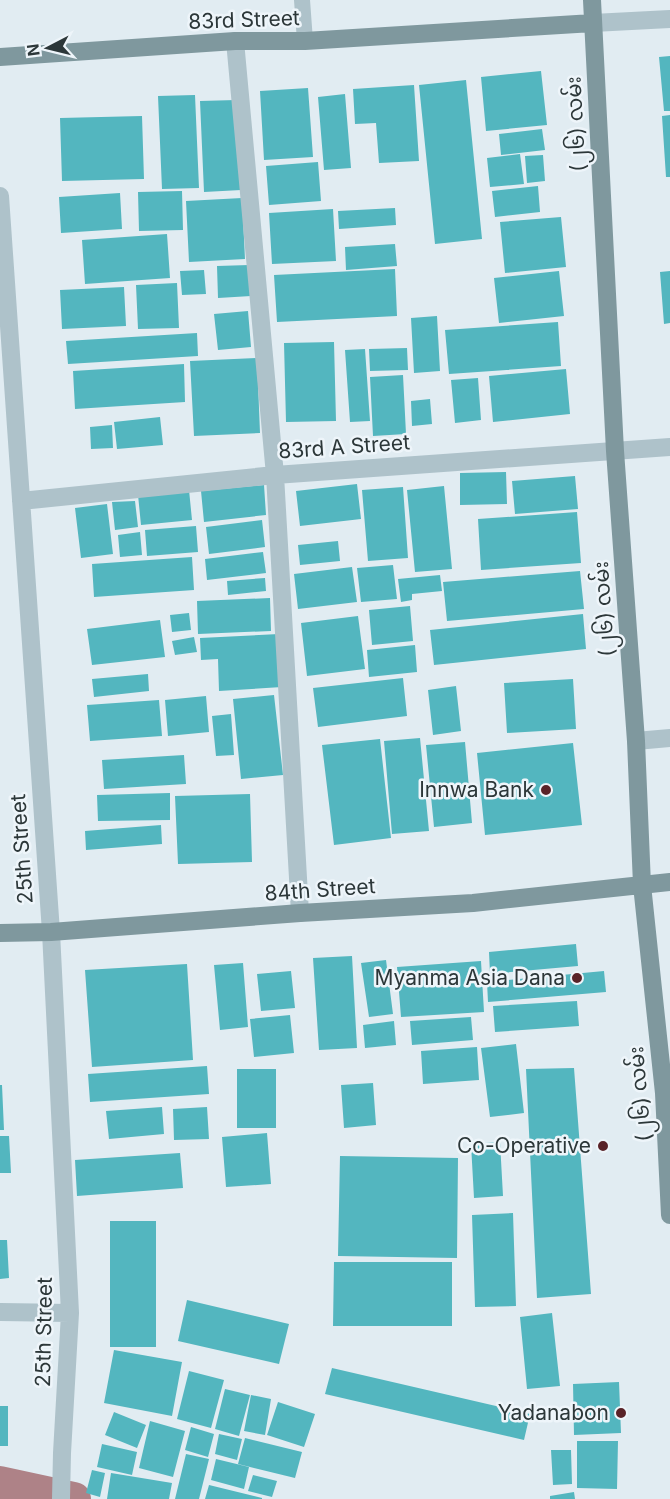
<svg xmlns="http://www.w3.org/2000/svg" width="670" height="1499" font-family="Inter,'Noto Sans Myanmar',sans-serif">
	<rect width="100%" height="100%" fill="#e1ecf2"/>
	<g fill="none" stroke-linecap="round" stroke-linejoin="round">
		<path stroke="#ae8287" stroke-width="34" d="M0,1483L74,1499"/>
	</g>
	<path fill="#53b6bf" d="M670,56V111H664L659,57Z
		M541,71L547,125L486,131L481,77Z
		M466,80L482,239L435,244L419,85Z
		M414,85L419,161L379,163L376,123L355,124L353,89Z
		M308,88L313,157L264,160L260,91Z
		M345,94L351,168L324,170L318,97Z
		M195,95L199,188L162,189L158,96Z
		M236,100L241,190L204,192L200,101Z
		M670,115V177H666L662,116Z
		M142,116L144,179L62,181L60,118Z
		M542,129L545,150L501,155L499,134Z
		M520,154L524,184L490,187L487,158Z
		M543,155L545,181L527,183L525,156Z
		M318,162L321,201L269,205L266,166Z
		M538,186L540,212L495,217L492,191Z
		M182,191L183,230L139,231L138,192Z
		M120,193L122,229L61,233L59,197Z
		M242,198L245,259L189,262L186,201Z
		M395,208L396,225L339,229L338,211Z
		M333,209L336,261L272,264L269,213Z
		M561,217L566,267L505,273L500,222Z
		M167,234L170,278L85,284L82,240Z
		M395,244L397,266L346,270L345,247Z
		M249,265L251,296L218,298L217,266Z
		M395,269L397,316L277,322L274,275Z
		M204,270L206,294L182,295L180,271Z
		M559,271L564,316L499,323L494,278Z
		M670,271V323L664,324L660,272Z
		M177,283L179,328L138,329L136,285Z
		M124,287L126,326L62,329L60,290Z
		M248,311L251,347L218,350L214,314Z
		M437,316L440,371L414,373L411,318Z
		M558,322L561,366L449,374L445,330Z
		M197,333L198,356L68,364L66,341Z
		M334,342L336,421L286,422L284,343Z
		M407,348L408,370L370,371L369,349Z
		M365,349L370,421L350,422L345,350Z
		M257,358L260,433L194,436L190,361Z
		M184,364L185,402L75,409L73,371Z
		M566,369L570,414L493,422L489,376Z
		M403,375L406,434L373,436L370,377Z
		M478,378L481,420L455,423L451,380Z
		M430,399L432,424L412,426L411,401Z
		M160,417L163,445L117,449L114,422Z
		M112,425L113,448L91,449L90,427Z
		M506,472L507,504L460,505V473Z
		M575,476L578,509L515,514L512,481Z
		M357,484L361,519L300,526L296,491Z
		M264,485L266,515L204,522L201,491Z
		M444,486L452,569L415,572L407,490Z
		M403,487L408,558L368,561L362,490Z
		M189,490L192,520L141,525L138,495Z
		M135,501L138,527L115,530L112,502Z
		M107,504L113,554L81,558L75,508Z
		M577,512L581,563L481,570L478,519Z
		M262,520L265,547L209,554L206,527Z
		M196,526L198,552L147,556L145,530Z
		M140,532L142,555L120,557L118,535Z
		M338,541L340,561L300,565L298,545Z
		M263,552L266,573L207,580L205,559Z
		M192,557L194,590L94,597L92,564Z
		M393,565L397,599L361,602L357,568Z
		M352,567L357,602L298,609L294,574Z
		M580,571L584,609L447,621L443,582Z
		M440,575L442,591L412,594V600L401,602L398,579Z
		M265,578L266,591L228,595L227,581Z
		M270,598L271,631L198,634L197,601Z
		M410,606L413,641L372,645L369,610Z
		M189,613L191,630L172,632L170,615Z
		M583,614L586,649L434,665L430,630Z
		M358,616L365,669L307,676L301,623Z
		M160,620L165,657L92,665L87,629Z
		M279,634L282,687L219,691L218,659L201,660L200,638Z
		M194,637L197,652L175,655L172,641Z
		M415,645L417,672L369,677L367,650Z
		M148,674L149,691L94,697L92,679Z
		M403,678L407,716L318,727L313,688Z
		M573,679L576,729L507,733L504,683Z
		M456,686L461,731L433,735L428,690Z
		M274,695L283,775L241,779L233,699Z
		M206,696L209,732L168,736L165,700Z
		M159,700L162,736L90,741L87,705Z
		M231,714L234,755L216,756L212,716Z
		M420,738L429,831L392,834L384,741Z
		M380,739L391,838L334,845L322,745Z
		M465,742L472,823L434,827L426,745Z
		M573,743L582,825L485,835L477,753Z
		M184,755L186,784L104,789L102,760Z
		M170,793V820L98,821L97,795Z
		M250,794L252,862L178,864L175,796Z
		M161,825L162,844L86,850L85,831Z
		M576,944L578,966L490,974L489,952Z
		M352,956L357,1048L319,1050L313,958Z
		M386,960L393,1014L369,1017L361,963Z
		M481,961L484,1012L401,1017L397,967Z
		M243,963L248,1027L220,1030L214,965Z
		M187,964L193,1060L92,1067L85,970Z
		M291,971L295,1008L261,1011L257,974Z
		M604,971L606,992L488,1002L487,982Z
		M577,1001L579,1026L495,1032L493,1006Z
		M290,1015L294,1053L254,1057L250,1019Z
		M471,1017L473,1040L412,1045L410,1021Z
		M394,1021L396,1045L365,1048L363,1025Z
		M516,1044L524,1113L490,1117L481,1048Z
		M477,1047L479,1080L423,1084L421,1051Z
		M207,1066L209,1094L90,1102L88,1074Z
		M574,1068L591,1294L537,1298L526,1069Z
		M237,1069H276V1128H237Z
		M373,1083L376,1125L344,1128L341,1085Z
		M0,1085H2L4,1130H0Z
		M162,1107L164,1134L109,1139L106,1111Z
		M207,1107L209,1139L174,1140L173,1109Z
		M267,1133L271,1184L226,1187L222,1137Z
		M0,1136H9L11,1173H0Z
		M500,1142L503,1196L474,1198L471,1144Z
		M180,1153L183,1188L77,1196L75,1160Z
		M340,1156L458,1158L457,1258L338,1256Z
		M513,1213L516,1306L475,1307L472,1215Z
		M110,1221H156V1347H110Z
		M0,1240H7L9,1278L0,1279Z
		M334,1262H452V1326H333Z
		M187,1300L289,1324L279,1364L178,1341Z
		M552,1313L560,1386L527,1389L520,1317Z
		M114,1350L182,1362L172,1416L104,1403Z
		M332,1368L530,1414L524,1440L325,1394Z
		M189,1371L224,1380L211,1428L177,1419Z
		M619,1382L621,1433L574,1435L573,1384Z
		M225,1389L250,1395L239,1436L215,1429Z
		M251,1395L271,1399L265,1435L244,1431Z
		M278,1402L315,1414L304,1447L267,1435Z
		M0,1406H8V1446H0Z
		M114,1412L146,1425L137,1448L105,1435Z
		M150,1421L185,1431L173,1477L139,1468Z
		M191,1427L214,1434L208,1457L185,1450Z
		M219,1434L242,1439L237,1460L215,1454Z
		M245,1438L302,1452L295,1478L238,1464Z
		M577,1441H618L617,1489L577,1488Z
		M102,1444L137,1452L132,1475L97,1467Z
		M551,1450H571L572,1484L553,1485Z
		M186,1454L209,1459L199,1499H175Z
		M216,1459L249,1467L244,1489L211,1480Z
		M92,1470L105,1473L100,1497L86,1493Z
		M111,1473L172,1483L169,1499H107Z
		M253,1475L277,1481L272,1497L248,1491Z
		M209,1485L262,1498V1499H205Z
		M574,1492L575,1499H550V1496Z"/>
	<g fill="none" stroke-linecap="round" stroke-linejoin="round">
		<path stroke="#aec2ca" stroke-width="16" d="M302,0L305,41"/>
		<path stroke="#aec2ca" stroke-width="18" d="M593,23L670,19
			M235,41L275,475L300,913
			M0,196L51,932L70,1313L62,1453L61,1499
			M21,501L275,475L670,447
			M636,741L670,738
			M0,1312L70,1313"/>
		<path stroke="#7f989e" stroke-width="18" d="M592,0L615,451L636,741L642,885L664,1093L670,1215
			M0,57L235,41H305L593,23
			M0,933L51,932L300,913L473,903L670,882"/>
	</g>
	<g fill="#592328" stroke="#eef5fa" stroke-width="2">
		<circle cx="546" cy="790" r="6"/>
		<circle cx="577" cy="978" r="6"/>
		<circle cx="603" cy="1146" r="6"/>
		<circle cx="621" cy="1413" r="6"/>
	</g>
	<g text-anchor="middle" stroke-width="5" stroke-linejoin="round" paint-order="stroke">
		<g font-size="21" fill="#2c3739" stroke="#eef5fa">
			<text transform="translate(244 20) rotate(-2)" y="7">83rd Street</text>
			<text transform="translate(576 124) rotate(-93)" y="7">(၂၆) လမ်း</text>
			<text transform="translate(344 447) rotate(-4)" y="7">83rd A Street</text>
			<text transform="translate(604 609) rotate(-94)" y="7">(၂၆) လမ်း</text>
			<text transform="translate(22 849) rotate(-94)" y="7">25th Street</text>
			<text transform="translate(320 890) rotate(-4)" y="7">84th Street</text>
			<text transform="translate(640 1094) rotate(-95)" y="7">(၂၆) လမ်း</text>
			<text transform="translate(44 1332) rotate(-89)" y="7">25th Street</text>
		</g>
		<g font-size="21" fill="#2c3739" stroke="#eef5fa" text-anchor="end">
			<text x="534" y="797">Innwa Bank</text>
			<text x="565" y="985">Myanma Asia Dana</text>
			<text x="591" y="1153">Co-Operative</text>
			<text x="609" y="1420">Yadanabon</text>
		</g>
	</g>
	<g transform="translate(48 48) rotate(263)" stroke="#eef5fa" stroke-width="4.5" paint-order="stroke">
	<path d="M0-4.5L10 22L0 15L-10 22Z" fill="#2c3739"/>
	<text y="-9" font-size="16" font-weight="bold" text-anchor="middle" fill="#2c3739">N</text>
	</g>
</svg>
